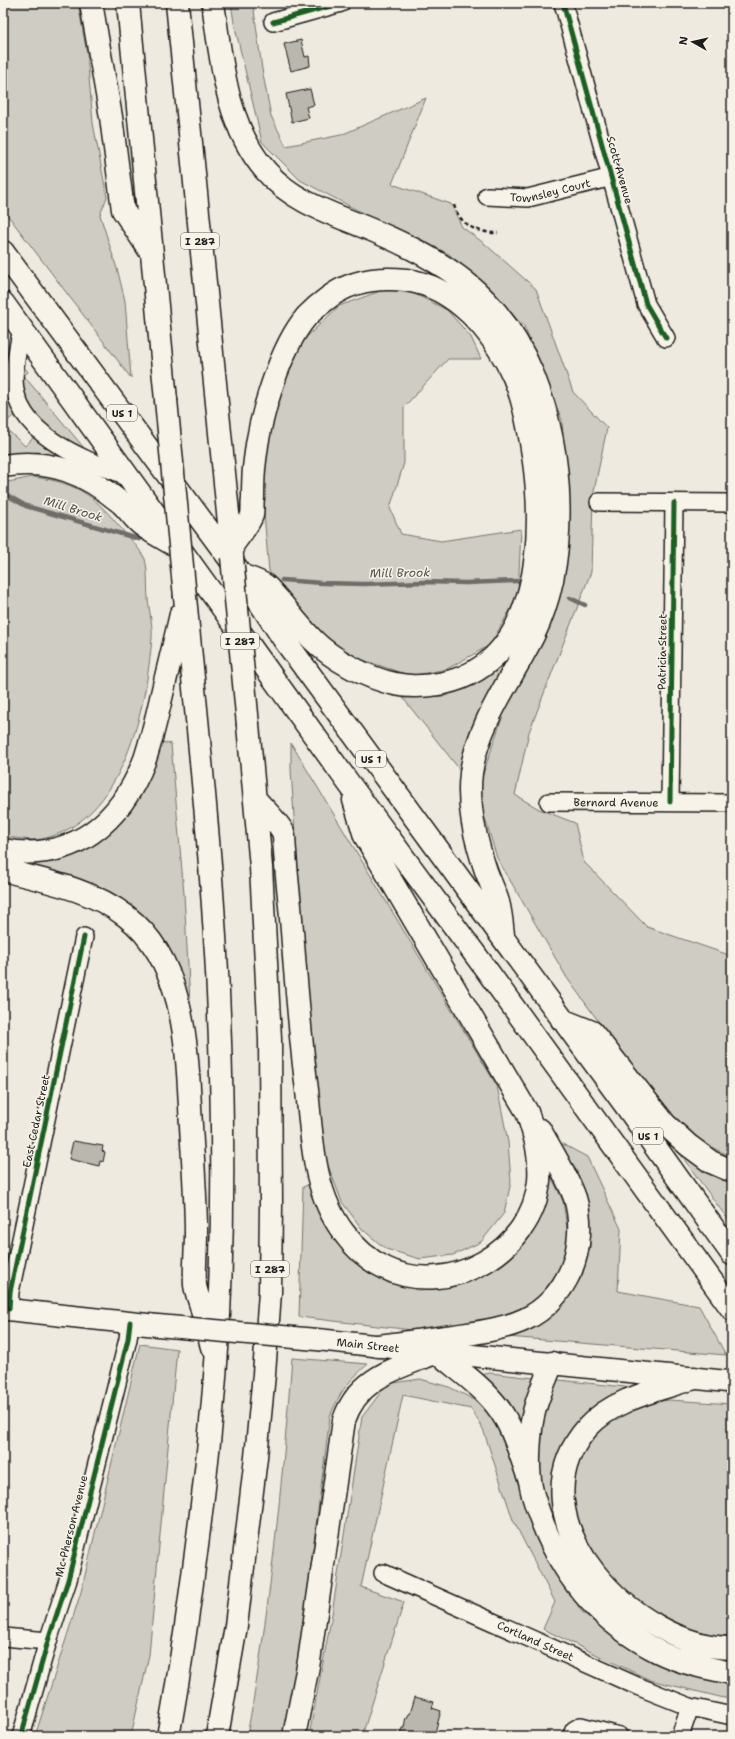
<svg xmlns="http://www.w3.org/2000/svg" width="735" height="1739" font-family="'Shantell Sans',sans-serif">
	<rect width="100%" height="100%" fill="#eeeae0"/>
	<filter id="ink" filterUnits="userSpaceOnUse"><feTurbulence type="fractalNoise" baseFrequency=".025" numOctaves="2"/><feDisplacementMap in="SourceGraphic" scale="8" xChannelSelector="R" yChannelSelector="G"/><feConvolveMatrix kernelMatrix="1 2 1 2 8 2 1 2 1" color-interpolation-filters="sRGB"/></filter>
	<g filter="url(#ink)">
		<path fill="#cfccc3" stroke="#767470" d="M3,3H78L87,54L93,123L107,197L100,215L118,272L125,301L131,378L3,209Z
			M231,3H253L262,69L271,116L286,146L341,135L426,98L392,184L451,204L462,227L485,244L536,289L573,392L607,428L593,496L591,572L529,732L515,795L539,809L575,823L584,862L647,927L732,956V1157L711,1147L669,1118L567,978L497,858L477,792L508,700L566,488L562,420L524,326L449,254L376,220L300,180L262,142L234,23Z
			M397,285L447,310L471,337L481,359H448L404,407V463L390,508L401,534L441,541L521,529L518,596L490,645L447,669L411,676L345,654L297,614L269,571L264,514L263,441L295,348L339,306Z
			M3,341L9,348L11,362L26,421L13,416L3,425Z
			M22,364L28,372L24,376L90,455L36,421L21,394Z
			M3,426L25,446L38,433L110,478L122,494L58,459V456L38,452L3,455Z
			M33,477C81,483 95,497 125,533C131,540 141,550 145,559C148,570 147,587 148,598C149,611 153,625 152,638C146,708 124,821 42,839C30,841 15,838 3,836V483Z
			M511,652L473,730L460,770L403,698L445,696L488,674Z
			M162,742L171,744L184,894L192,1037L155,932L15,865L75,853L151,762Z
			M291,743L497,1086L508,1142L511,1182L504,1213L481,1242L453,1255L420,1259L386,1249L362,1229L342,1202L322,1150L311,1088L291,769Z
			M557,1141L587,1157L621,1229L618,1291L699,1306L726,1355L495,1336L531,1325L563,1305L582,1276L590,1246L589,1213Z
			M678,1151L722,1176L732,1179V1225Z
			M551,1176L563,1201L569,1242L559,1270L540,1296L521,1311L472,1324L421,1331L299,1317L303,1187L310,1184L354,1260L388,1283L419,1290L452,1287L482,1275L524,1242L546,1201Z
			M140,1344L177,1349L149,1655L131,1736H35L81,1592Z
			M292,1358L368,1364C347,1383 341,1390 330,1416L295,1690L284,1736H247C270,1611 282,1485 292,1358Z
			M490,1373L534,1378L524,1443L480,1375Z
			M420,1379L449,1387L477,1401L495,1423L548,1550L581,1611L623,1645L687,1674L732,1683V1698H724L650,1680L543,1629L555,1602L513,1520L483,1429L471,1409L403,1395L361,1587L404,1602L362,1736H309L332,1614L362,1417L387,1384Z
			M559,1380L644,1389L556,1470C552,1493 555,1514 558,1537L544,1508L537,1472V1430L553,1383Z
			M669,1400L732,1404V1639L704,1635L662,1618L625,1591L599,1564L581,1536L572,1500L576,1463L600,1427L640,1404Z"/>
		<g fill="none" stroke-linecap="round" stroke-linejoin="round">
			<path stroke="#6f6d69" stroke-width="4.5" d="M3,493L26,506L139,539
				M282,580L322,583L364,584L424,582L466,583L518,581
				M570,598L585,605"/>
		</g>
		<path fill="#bab7af" stroke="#1c1c1c" d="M301,40L305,57L309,56L310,66L291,71L284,44Z
			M310,89L314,105L306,107L309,118L292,122L286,94Z
			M73,1141L103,1146L102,1151L105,1152L103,1162L100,1161L99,1166L69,1159Z
			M415,1697L434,1702L432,1708L441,1711L434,1736H399L402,1728H404V1727L406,1717L407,1718L409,1714H410Z"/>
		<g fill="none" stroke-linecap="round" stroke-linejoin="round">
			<defs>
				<g id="minor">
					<path d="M563,3L646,304L666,338"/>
					<path d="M273,22L341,3"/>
					<path id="s1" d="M487,196L528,198L612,177"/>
					<path d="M22,328C19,345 14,363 14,380C15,435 85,460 127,476"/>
					<path d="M599,502L732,503"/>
					<path id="s2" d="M549,802L732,803"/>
					<path d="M670,802L674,503"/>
					<path d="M9,1309L10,1292L84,937"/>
					<path id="s3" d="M383,1573L637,1686L690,1707"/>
					<path d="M3,1637L48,1641"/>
					<path d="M22,1733L48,1641L68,1580L128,1339L130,1322"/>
					<path d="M572,1736L574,1730L581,1726L619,1736"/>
					<path d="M680,1736L690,1707L732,1716"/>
				</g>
				<path id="major" d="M3,1309L152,1325
					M322,1340L397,1348
					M428,1351L732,1382"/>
				<path id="highway" d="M91,3L111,117L123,210L150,251
					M128,3L166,400
					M177,3L232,553
					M213,3C221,59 226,126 266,171C291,200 327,212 362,226C441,258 499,292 533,375C564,452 570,561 533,636C511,680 478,723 471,773C467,806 475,839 486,871C490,882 495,892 498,902C501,913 502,925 503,935
					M3,252L241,574L283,638L629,1110L732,1254
					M3,303L350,785L480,961L732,1309
					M3,466C50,458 85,473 121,503C129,510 134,519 142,525C151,532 161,537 171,543
					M231,547C237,539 249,524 252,515C253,510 252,503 253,498C253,486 253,473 255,460C259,419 280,347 307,316C313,310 321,303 328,298C350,281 379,277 406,280C456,287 492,331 513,375C524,399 529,428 533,455C545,533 542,661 444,683C428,686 411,688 395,684C367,678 333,660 313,640C300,627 289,612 277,598C274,595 270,589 266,586C261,582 252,579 246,577
					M255,799C262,807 278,822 283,832C285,837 284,845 285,851C286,869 288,888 290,906C295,967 299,1029 307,1090C312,1138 313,1193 344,1233C355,1248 368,1260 385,1268C448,1299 533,1251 539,1181C541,1155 535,1136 527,1112L365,836L354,800
					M3,850C73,863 121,822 145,759C152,738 157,716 162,694C168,668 175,641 181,614
					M3,870C45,881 91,889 126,916C188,963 187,1056 191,1126C193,1162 196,1198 196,1234C196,1251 194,1269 195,1285C196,1292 199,1299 201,1306C204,1319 208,1333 212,1347
					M562,1020L592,1032L665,1124L688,1145L711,1162L732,1171
					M378,1346C403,1343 428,1339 454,1336C506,1328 547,1324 571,1270C580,1248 582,1221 575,1198C567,1175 552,1152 540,1130
					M552,1363C544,1384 533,1406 531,1429C529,1446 528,1464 530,1480C531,1495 538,1510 543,1524C565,1580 602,1623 657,1651C681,1663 706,1668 732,1673
					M694,1378C659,1390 614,1398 588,1427C507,1518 636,1648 732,1648
					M168,1736C178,1685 185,1634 192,1583C204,1494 215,1404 219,1314C224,1207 223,1099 218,992C212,861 198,729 185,597
					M217,1736L236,1626L256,1457L264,1374L270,1292L271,1205L270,1039L261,867L248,725
					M294,1736L309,1661L344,1420C359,1376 397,1369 437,1352C460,1372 489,1390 505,1418C516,1436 522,1461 530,1481"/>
			</defs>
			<use href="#minor" stroke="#1c1c1c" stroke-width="20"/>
			<use href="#major" stroke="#1c1c1c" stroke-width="24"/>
			<use href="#highway" stroke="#1c1c1c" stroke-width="25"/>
			<path stroke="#1c1c1c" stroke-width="2.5" stroke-dasharray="4 3" stroke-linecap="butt" d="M454,205C460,226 478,233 498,233"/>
			<use href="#minor" stroke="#f7f3e8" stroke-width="17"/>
			<use href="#major" stroke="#f7f3e8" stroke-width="21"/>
			<use href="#highway" stroke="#f7f3e8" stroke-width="22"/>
			<defs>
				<path id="major-bridge" d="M152,1325L322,1340"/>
				<path id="highway-bridge" d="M166,400L185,597
					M232,557L248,725"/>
			</defs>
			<use href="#major-bridge" stroke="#1c1c1c" stroke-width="24" stroke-linecap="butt"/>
			<use href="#highway-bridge" stroke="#1c1c1c" stroke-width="25" stroke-linecap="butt"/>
			<use href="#major-bridge" stroke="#f7f3e8" stroke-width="21"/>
			<use href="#highway-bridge" stroke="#f7f3e8" stroke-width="22"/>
			<defs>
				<path id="cycleway" d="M563,3L646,304L666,338
					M273,22L341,3
					M670,802L674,503
					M9,1309L10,1292L84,937
					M22,1733L48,1641L68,1580L128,1339L130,1322"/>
			</defs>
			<use href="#cycleway" stroke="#f7f3e8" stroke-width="8"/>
			<use href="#cycleway" stroke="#1b5e20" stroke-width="5"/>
		</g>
	</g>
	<g text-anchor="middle" stroke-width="3" stroke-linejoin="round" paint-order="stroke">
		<g fill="#f7f3e8" stroke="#5e5c59" stroke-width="1">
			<rect x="181" y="233" width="38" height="16" rx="3"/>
			<rect x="107" y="405" width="30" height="16" rx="3"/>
			<rect x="221" y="633" width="38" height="16" rx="3"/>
			<rect x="356" y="751" width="30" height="16" rx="3"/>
			<rect x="633" y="1128" width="30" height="16" rx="3"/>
			<rect x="251" y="1261" width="38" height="16" rx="3"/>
		</g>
		<g font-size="10" font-weight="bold" fill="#1c1c1c">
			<text x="200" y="245">I 287</text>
			<text x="122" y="417">US 1</text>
			<text x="240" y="645">I 287</text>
			<text x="371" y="763">US 1</text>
			<text x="648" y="1140">US 1</text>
			<text x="270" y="1273">I 287</text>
		</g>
		<g font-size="11" fill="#1c1c1c" stroke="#f7f3e8">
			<text transform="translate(620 170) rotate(74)" y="4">Scott Avenue</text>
			<text dy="4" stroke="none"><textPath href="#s1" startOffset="64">Townsley Court</textPath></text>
			<text transform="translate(662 652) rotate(-89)" y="4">Patricia Street</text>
			<text dy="4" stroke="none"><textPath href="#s2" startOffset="67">Bernard Avenue</textPath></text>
			<text transform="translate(36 1121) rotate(-78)" y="4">East Cedar Street</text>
			<text transform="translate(368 1345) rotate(6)" y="4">Main Street</text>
			<text transform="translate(71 1526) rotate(-76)" y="4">Mc Pherson Avenue</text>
			<text dy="4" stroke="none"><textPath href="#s3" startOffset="167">Cortland Street</textPath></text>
		</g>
		<g font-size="12" font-style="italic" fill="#535250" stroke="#f7f3e8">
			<text transform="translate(73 509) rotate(17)" y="4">Mill Brook</text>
			<text transform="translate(400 573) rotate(-1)" y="4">Mill Brook</text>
		</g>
	</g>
	<rect width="735" height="1739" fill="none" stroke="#f7f3e8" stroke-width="16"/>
	<rect x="8" y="8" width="719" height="1723" fill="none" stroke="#1c1c1c" stroke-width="1.5" filter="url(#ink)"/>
	<g transform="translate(693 42) rotate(278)" stroke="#f7f3e8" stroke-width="3" paint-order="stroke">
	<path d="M0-3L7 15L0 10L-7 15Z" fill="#1c1c1c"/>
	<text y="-6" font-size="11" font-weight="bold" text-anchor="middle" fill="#1c1c1c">N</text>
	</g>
</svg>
